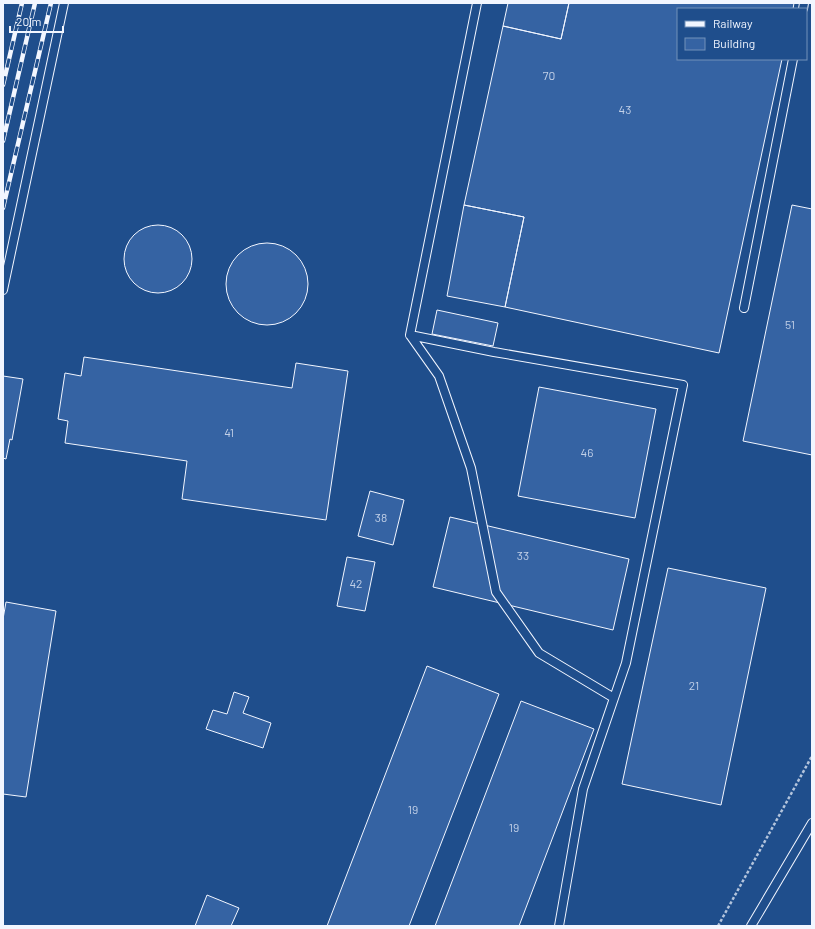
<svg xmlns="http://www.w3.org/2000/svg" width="815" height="929" font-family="Barlow,sans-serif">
	<rect width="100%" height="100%" fill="#1f4e8c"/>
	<path fill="#3563a3" stroke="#f2f6ff" d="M508,3H569L561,39L503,26Z
		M569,3H794L793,9H678V59H782L719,353L505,307L524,217L464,205L503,26L561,39Z
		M464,205L524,217L505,307L447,296Z
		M792,205L812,209V455L743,441Z
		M124 259a34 34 0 1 1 68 0a34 34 0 1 1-68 0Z
		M226 284a41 41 0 1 1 82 0a41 41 0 1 1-82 0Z
		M437,310L498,323L493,346L432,334Z
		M84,357L292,388L296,363L348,371L326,520L182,499L187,461L65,443L68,421L58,419L65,373L81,376Z
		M3,376L23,379L12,440L10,439L6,459L3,458Z
		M539,387L656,409L635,518L518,496Z
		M370,491L404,500L393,545L358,536Z
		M450,517L629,559L613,630L433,587Z
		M347,557L375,562L365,611L337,606Z
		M668,568L766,588L721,805L622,784Z
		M6,602L56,611L26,797L3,794V619Z
		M427,666L499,694L409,926H327Z
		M234,692L249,697L243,713L271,723L263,748L206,729L213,710L227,714Z
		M521,701L594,729L519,926H435Z
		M207,895L239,908L231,926H195Z"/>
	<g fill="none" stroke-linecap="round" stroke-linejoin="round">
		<defs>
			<path id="lane" d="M803,9L804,3
				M3,290L64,3
				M744,308L793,59
				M410,335L477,3
				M559,926L583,789L626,663L683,385L494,352L410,335L439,376L471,468L496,592L539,653L614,698
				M751,926L812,823"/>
		</defs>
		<use href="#lane" stroke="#f2f6ff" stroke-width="10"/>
		<path stroke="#b3c4dc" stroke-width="2.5" stroke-dasharray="3 2" stroke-linecap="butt" d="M718,926L812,756"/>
		<use href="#lane" stroke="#1f4e8c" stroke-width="8"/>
		<defs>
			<path id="rail" d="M3,85L22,3
				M3,141L35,3
				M3,208L51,3"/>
		</defs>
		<use href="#rail" stroke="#f2f6ff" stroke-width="4.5"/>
		<use href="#rail" stroke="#1f4e8c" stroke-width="3" stroke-dasharray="9" stroke-linecap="butt"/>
	</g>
	<g text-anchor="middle" stroke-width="3" stroke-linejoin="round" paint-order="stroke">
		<g font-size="12" fill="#c3d1e8">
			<text x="549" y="80">70</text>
			<text x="625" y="114">43</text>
			<text x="790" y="329">51</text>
			<text x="229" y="437">41</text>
			<text x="587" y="457">46</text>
			<text x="381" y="522">38</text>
			<text x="523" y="560">33</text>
			<text x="356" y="588">42</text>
			<text x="694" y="690">21</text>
			<text x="413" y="814">19</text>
			<text x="514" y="832">19</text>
		</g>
	</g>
	<rect width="815" height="929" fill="none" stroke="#f2f6ff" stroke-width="8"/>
	<rect x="677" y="8" width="130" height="52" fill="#1f4e8c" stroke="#7391ba"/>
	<rect x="685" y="21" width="20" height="6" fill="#f2f6ff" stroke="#7391ba"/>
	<text x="713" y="28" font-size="12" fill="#f2f6ff">Railway</text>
	<rect x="685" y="38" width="20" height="12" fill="#3563a3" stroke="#7391ba"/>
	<text x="713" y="48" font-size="12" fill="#f2f6ff">Building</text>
	<path d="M10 26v6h53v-6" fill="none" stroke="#f2f6ff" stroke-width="2"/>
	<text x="16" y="26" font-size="12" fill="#f2f6ff" stroke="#1f4e8c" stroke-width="3" paint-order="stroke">20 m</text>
</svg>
